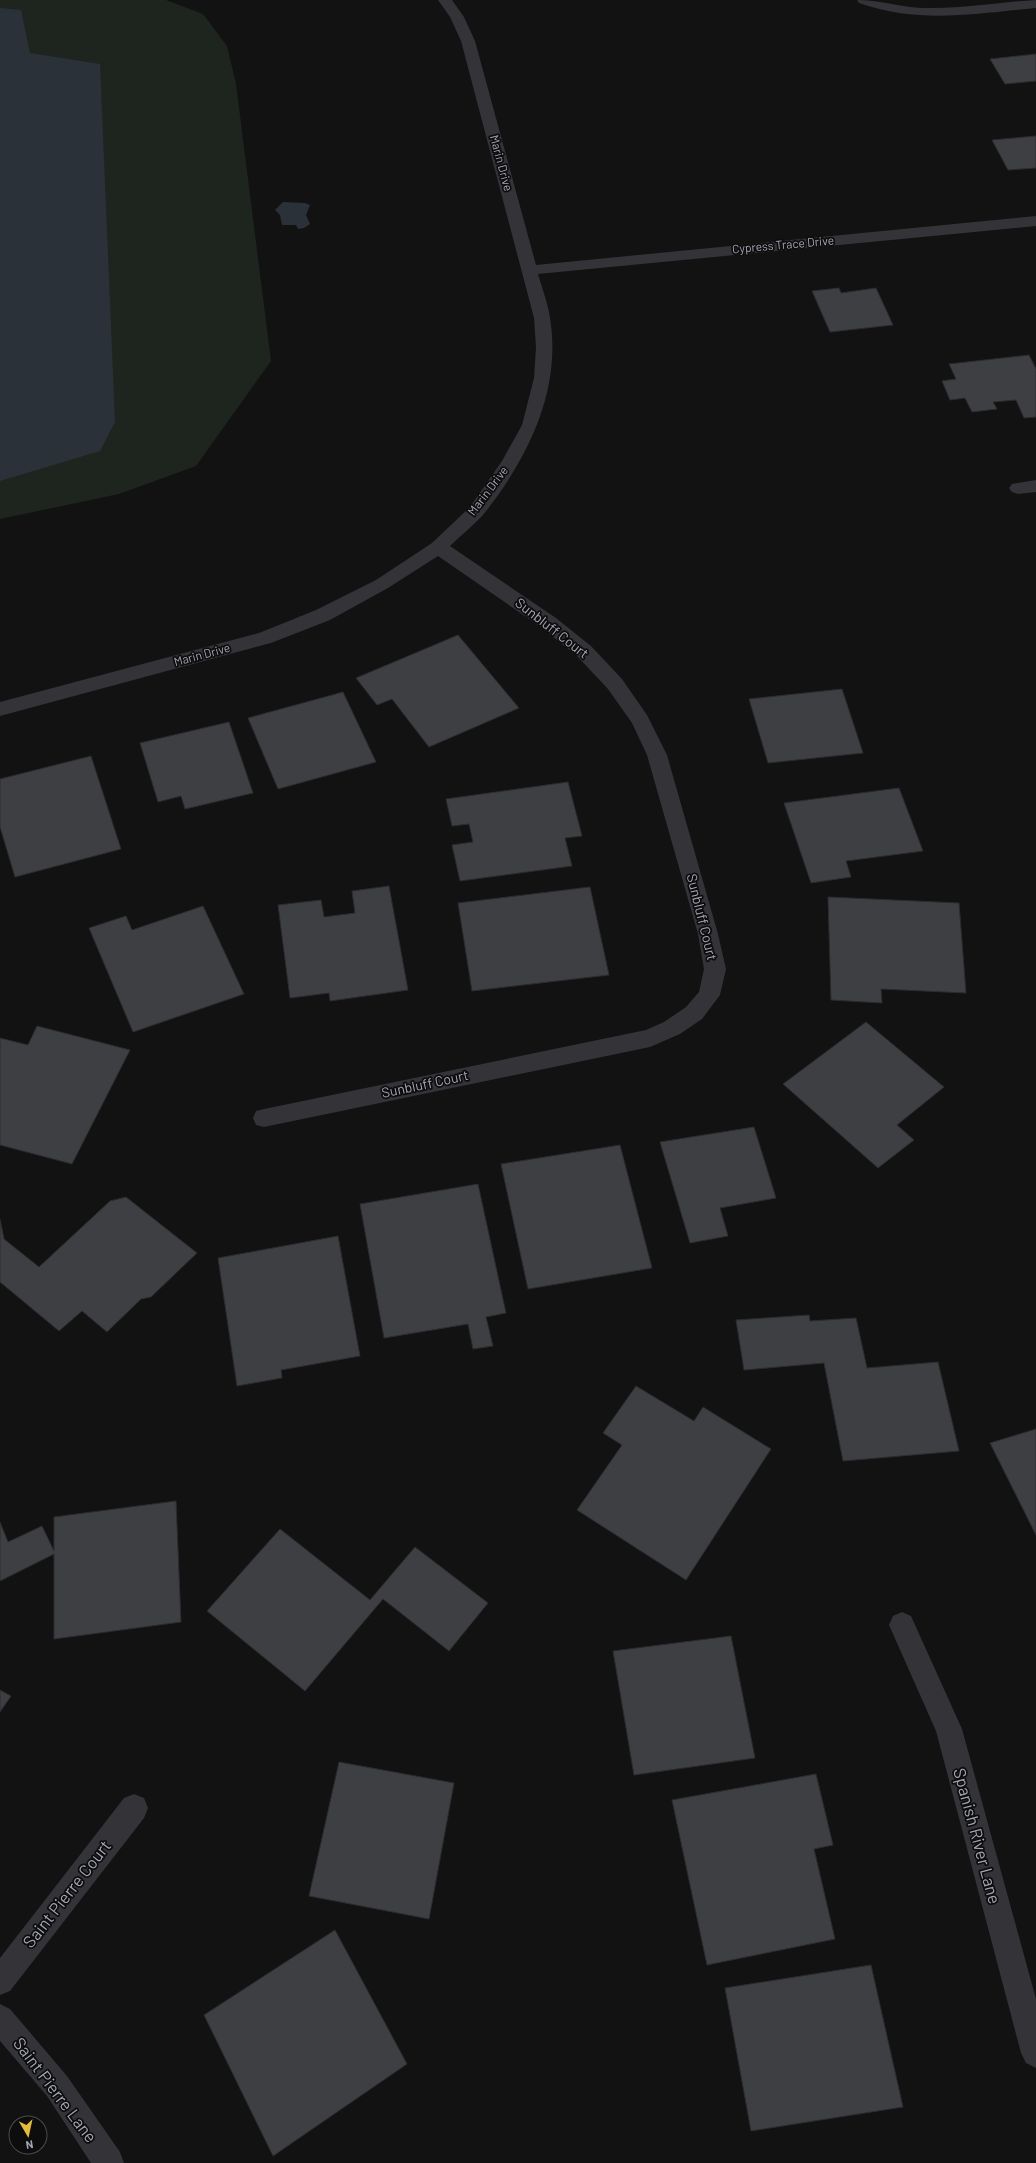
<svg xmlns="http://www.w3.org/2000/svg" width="1036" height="2163" font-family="Barlow,sans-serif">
	<rect width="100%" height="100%" fill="#121213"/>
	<path fill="#1e251f" d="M0,0H166L203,14L227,46L236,84L271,361L196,466L119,494L0,519Z"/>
	<path fill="#2b3138" d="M0,8L21,10L30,53L100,64L115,422L100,451L0,481Z
		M283,202L305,203L310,205L306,215L310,224L304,228L298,229L296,225H282L280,215L275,210Z"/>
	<path fill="#3e3f43" stroke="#2c2c2f" d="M1036,54V81L1005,84L990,59Z
		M1036,136V168L1008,170L992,140Z
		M839,288L841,293L876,288L893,325L830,332L812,291Z
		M1029,355L1036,369V417L1024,418L1016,400L993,402L997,409L972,412L965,398L950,400L942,381L956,379L949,364Z
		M458,635L519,708L429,747L392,699L377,705L356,678Z
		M842,689L863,753L768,763L749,699Z
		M343,692L376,762L278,789L248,718Z
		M229,722L253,793L185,809L181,796L158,802L140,743Z
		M91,756L121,849L15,877L0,827V779Z
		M568,782L582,836L565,838L572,866L460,881L452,845L473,842L469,824L452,826L446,799Z
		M899,788L923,851L846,861L851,877L811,883L784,803Z
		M389,886L408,990L330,1001L329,993L290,998L278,905L321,900L324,917L355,913L352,891Z
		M590,887L609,975L472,991L458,903Z
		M828,897L959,903L966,993L881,989L882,1003L831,1000Z
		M203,906L244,994L133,1032L89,928L126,916L132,930Z
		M866,1022L944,1087L897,1125L914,1140L878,1168L783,1084Z
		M37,1026L130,1050L72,1164L0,1145V1038L28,1045Z
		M754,1127L776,1198L720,1208L728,1236L690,1243L660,1142Z
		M620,1145L652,1268L528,1289L501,1164Z
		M478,1184L506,1313L486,1317L493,1346L473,1349L468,1324L384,1338L360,1204Z
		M126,1197L197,1253L151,1297L141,1299L107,1332L82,1311L59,1331L0,1282V1219L4,1239L39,1267L110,1201Z
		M338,1236L360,1356L281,1370L282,1378L237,1386L218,1258Z
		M809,1315L810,1321L856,1318L867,1368L938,1362L959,1451L843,1461L824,1363L744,1370L736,1320Z
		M636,1386L694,1421L703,1407L771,1449L686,1580L577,1510L622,1445L603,1433Z
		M1036,1429V1535L990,1443Z
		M176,1501L181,1622L54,1639V1554L0,1581V1522L8,1542L42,1526L54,1551V1517Z
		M280,1529L370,1600L415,1547L488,1603L449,1651L383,1599L305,1691L207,1611Z
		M731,1636L755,1758L634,1775L613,1651Z
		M0,1690L11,1696L0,1712Z
		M339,1762L454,1783L429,1919L309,1896Z
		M816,1774L833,1845L814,1849L835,1939L707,1965L672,1800Z
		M335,1930L407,2064L273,2156L204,2015Z
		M871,1965L903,2107L751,2131L725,1988Z"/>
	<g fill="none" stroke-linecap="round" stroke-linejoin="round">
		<path fill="#333338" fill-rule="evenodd" d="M438,0H452L464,17L475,41L536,265L1036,216V226L538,274C542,288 548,303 550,318C562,391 527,460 483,515C473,526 460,536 450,546L556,618L591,646L622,679L647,715L667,755L718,934L726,969L720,995L702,1019L680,1034L650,1047L264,1127L256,1125L253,1118L256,1111L264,1109L646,1030L664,1022L686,1007L699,992L704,969L698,934L647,755L632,723L608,689L577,656L542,628L438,556L388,588L330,620L271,643L0,716V702L259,633L316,610L376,580L432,543L470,507L502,461L522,425L534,378L536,347L534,318L461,41L450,17Z
			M857,0C881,0 903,8 926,8C963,9 999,2 1036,0V8C974,14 919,24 859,3Z
			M1036,480V492L1018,494L1012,492L1009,488L1012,484Z
			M902,1612L911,1616L962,1729L1036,1999V2068L1026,2063L1021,2053L936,1731L889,1625L893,1616Z
			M134,1794L144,1798L148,1808L144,1818L10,1991L0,1995V1958L124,1798Z
			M0,2004L10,2009L67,2076L120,2152L124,2163H91L47,2096L0,2041Z"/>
	</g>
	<g text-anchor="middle" stroke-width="3.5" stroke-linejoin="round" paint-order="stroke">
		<g font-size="12" fill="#a4a7b3" stroke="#0d0d0e">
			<text transform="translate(501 163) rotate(75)" y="4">Marin Drive</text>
			<text transform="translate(783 245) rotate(-5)" y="4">Cypress Trace Drive</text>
			<text transform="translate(488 491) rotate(-53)" y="4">Marin Drive</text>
			<text transform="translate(202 655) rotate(-15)" y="4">Marin Drive</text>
		</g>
		<g font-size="14" fill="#a4a7b3" stroke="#0d0d0e">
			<text transform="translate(552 628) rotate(38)" y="5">Sunbluff Court</text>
			<text transform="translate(702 917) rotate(76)" y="5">Sunbluff Court</text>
			<text transform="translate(425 1084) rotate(-12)" y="5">Sunbluff Court</text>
		</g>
		<g font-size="17" fill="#a4a7b3" stroke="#0d0d0e">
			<text transform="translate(977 1836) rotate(75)" y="6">Spanish River Lane</text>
			<text transform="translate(67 1894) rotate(-52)" y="6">Saint Pierre Court</text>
			<text transform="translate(55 2090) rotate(53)" y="6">Saint Pierre Lane</text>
		</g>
	</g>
	<g transform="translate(28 2135) rotate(171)"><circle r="19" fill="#0d0d0e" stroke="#494b50"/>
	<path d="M0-3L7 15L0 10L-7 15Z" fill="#e4bb39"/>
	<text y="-6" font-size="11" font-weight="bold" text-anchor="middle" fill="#a4a7b3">N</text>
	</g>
</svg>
